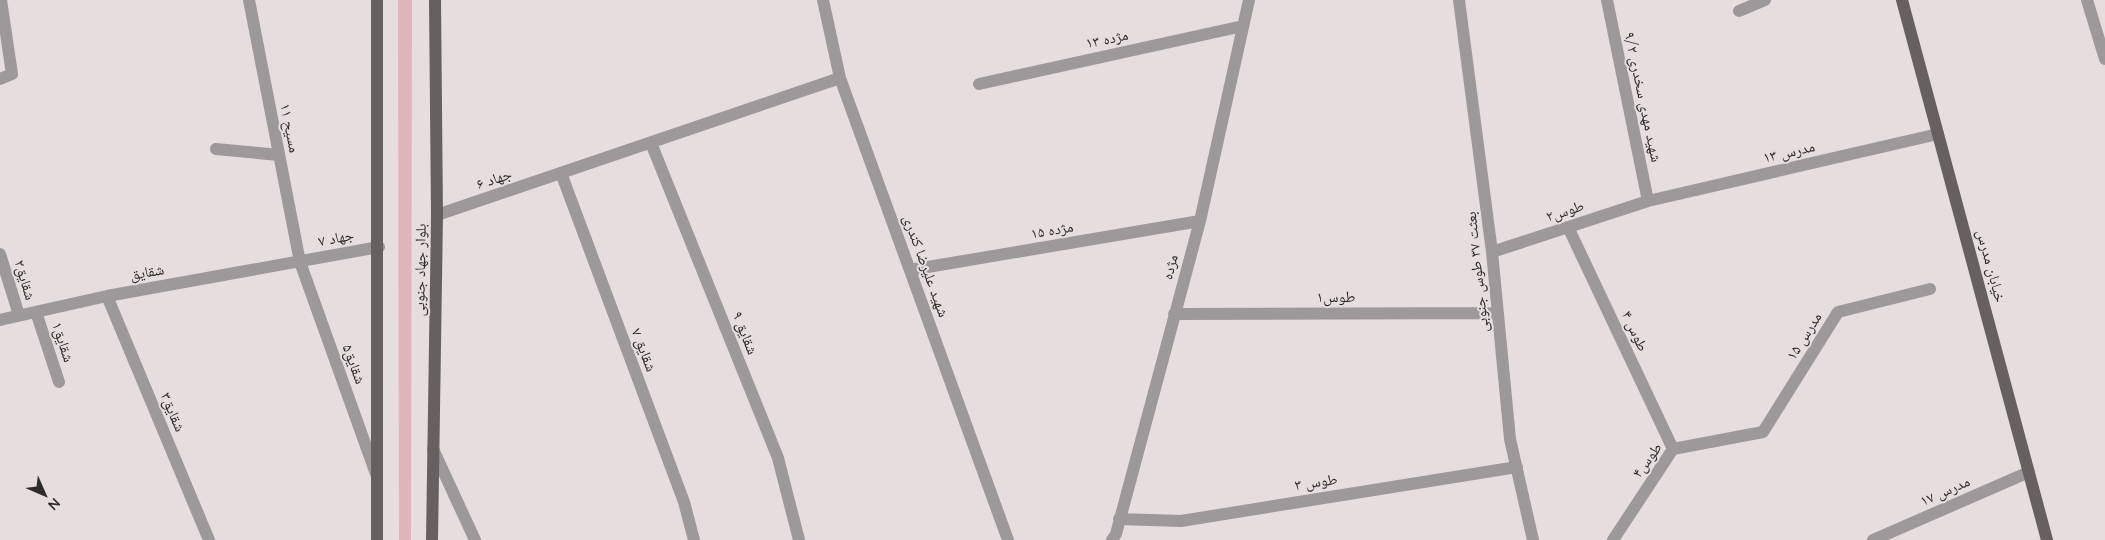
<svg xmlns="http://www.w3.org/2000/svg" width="2105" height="540" font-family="Quicksand,'Noto Naskh Arabic',sans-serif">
	<rect width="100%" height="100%" fill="#e5ddde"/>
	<path fill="#e0b4bb" d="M398,0H412L411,540H399Z"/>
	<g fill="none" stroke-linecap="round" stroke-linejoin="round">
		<path stroke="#9d999a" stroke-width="12" d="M249,0L300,262L376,474
			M823,0L840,78L1008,540
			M1459,0L1492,252L1510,439L1533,540
			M1607,0L1648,201
			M2087,0L2105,59
			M1739,11L1765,0
			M0,79L12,74L1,0
			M979,84L1243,26
			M651,143L778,458L799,540
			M216,149L279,155
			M561,173L684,502L694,540
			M437,215L840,78
			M1568,227L1673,449
			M1492,252L1648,201L1938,134
			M0,254L19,315
			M910,270L1200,221
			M107,296L209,540
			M36,312L59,382
			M1174,314L1498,313
			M0,320L107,296L379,247
			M433,449L475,540
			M1119,519L1181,521L1517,467
			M1112,540L1116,534L1200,221L1249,0
			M1613,540L1673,449L1763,432L1838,312L1930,289
			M1873,540L2029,472"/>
		<path stroke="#666061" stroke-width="12" d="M1902,0L2047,540
			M377,540V0
			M432,540L437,215L435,0"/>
	</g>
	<g text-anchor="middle" stroke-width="4" stroke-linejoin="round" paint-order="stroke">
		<g font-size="15" fill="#2e2b2b" stroke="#e5ddde">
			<text transform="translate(1107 39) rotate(-12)" y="5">مژده ۱۳</text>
			<text transform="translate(1643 97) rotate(78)" y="5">شهید مهدی سخدری ۹/۲</text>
			<text transform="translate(290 128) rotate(79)" y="5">مسیح ۱۱</text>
			<text transform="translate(1789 152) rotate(-13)" y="5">مدرس ۱۳</text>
			<text transform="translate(494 179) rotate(-19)" y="5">جهاد ۶</text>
			<text transform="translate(1565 211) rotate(-18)" y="5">طوس۲</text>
			<text transform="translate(1052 230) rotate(-10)" y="5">مژده ۱۵</text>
			<text transform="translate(336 238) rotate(-11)" y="5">جهاد ۷</text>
			<text transform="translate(926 266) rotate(70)" y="5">شهید علیرضا کندری</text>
			<text transform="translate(1991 266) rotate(75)" y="5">خیابان مدرس</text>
			<text transform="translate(1170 267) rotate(-75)" y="5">مژده</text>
			<text transform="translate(420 270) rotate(-89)" y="5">بلوار جهاد جنوبی</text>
			<text transform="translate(147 272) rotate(-10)" y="5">شقایق</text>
			<text transform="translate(1477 272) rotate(-96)" y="5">بعثت ۳۷ طوس جنوبی</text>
			<text transform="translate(25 280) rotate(73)" y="5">شقایق۲</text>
			<text x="1336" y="302">طوس۱</text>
			<text transform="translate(1635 331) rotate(65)" y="5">طوس ۴</text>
			<text transform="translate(745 333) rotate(68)" y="5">شقایق ۹</text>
			<text transform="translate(1804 336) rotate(-58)" y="5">مدرس ۱۵</text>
			<text transform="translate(63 342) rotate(72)" y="5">شقایق۱</text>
			<text transform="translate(644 350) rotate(69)" y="5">شقایق ۷</text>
			<text transform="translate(354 364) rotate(70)" y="5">شقایق۵</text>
			<text transform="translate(173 412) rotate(67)" y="5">شقایق۳</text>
			<text transform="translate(1647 460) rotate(-54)" y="5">طوس۴</text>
			<text transform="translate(1316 482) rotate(-9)" y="5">طوس ۳</text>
			<text transform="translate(1945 491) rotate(-24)" y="5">مدرس ۱۷</text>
		</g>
	</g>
	<g transform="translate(45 495) rotate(135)" stroke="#e5ddde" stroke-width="4" paint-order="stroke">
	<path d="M0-4L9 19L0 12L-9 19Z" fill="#2e2b2b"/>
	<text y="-8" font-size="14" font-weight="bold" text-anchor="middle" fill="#2e2b2b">N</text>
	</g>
</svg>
